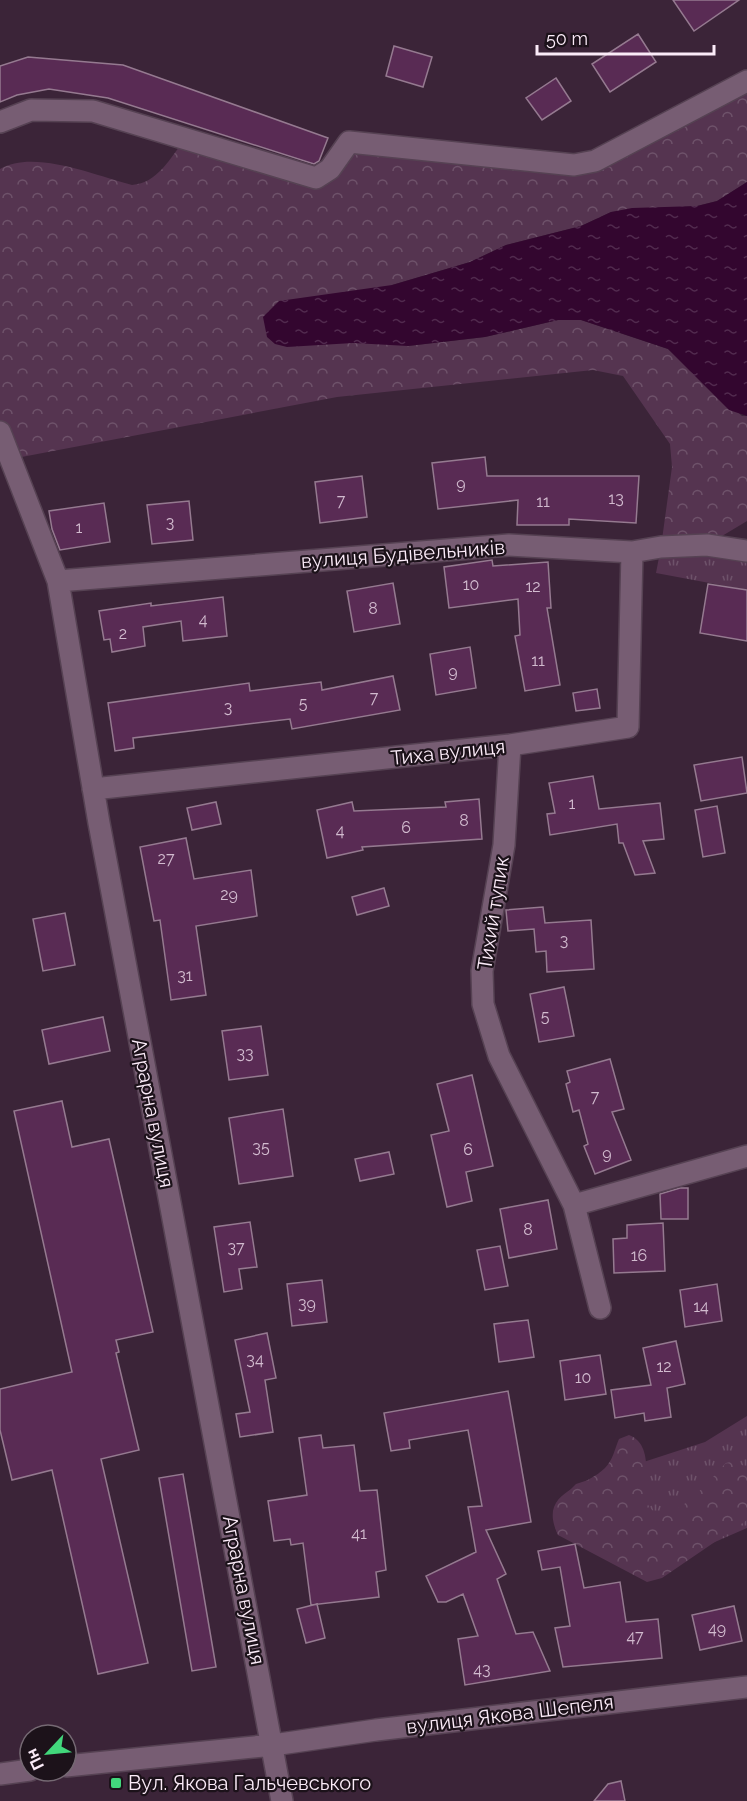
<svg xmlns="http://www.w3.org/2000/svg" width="747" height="1801" font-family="Raleway,sans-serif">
	<defs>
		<pattern id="grass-tufts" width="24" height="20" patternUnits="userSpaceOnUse" patternTransform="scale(1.5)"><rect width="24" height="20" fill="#553450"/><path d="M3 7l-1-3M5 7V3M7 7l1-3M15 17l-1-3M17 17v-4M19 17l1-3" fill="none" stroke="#6e526a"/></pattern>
		<pattern id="forest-crowns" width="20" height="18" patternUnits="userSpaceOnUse" patternTransform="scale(1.5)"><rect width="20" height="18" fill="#553450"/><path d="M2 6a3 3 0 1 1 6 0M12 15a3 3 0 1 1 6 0" fill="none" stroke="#6e526a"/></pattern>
		<pattern id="water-ripples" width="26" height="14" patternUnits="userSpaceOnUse" patternTransform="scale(1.5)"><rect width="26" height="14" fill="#33062f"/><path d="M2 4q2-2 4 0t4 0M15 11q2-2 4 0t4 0" fill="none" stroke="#512a4e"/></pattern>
	</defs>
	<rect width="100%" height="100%" fill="#3b2438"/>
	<path fill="url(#grass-tufts)" d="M661,547L747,551V590L656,573Z
		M747,1416V1528L685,1555L558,1535L555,1527L556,1504L576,1484L705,1442Z"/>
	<path fill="url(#forest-crowns)" d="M747,81V182L717,201L697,206L611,212L581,226L506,245L470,262L392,285L408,346L485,337L558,320H581L668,349L742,416H747V521L707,545L661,547L672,467L670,444L623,376L593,370L337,397L11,459L0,454V169C34,149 96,176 132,185C158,183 170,158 185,139L316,178L349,142L574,165Z
		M629,1435C653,1444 645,1479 646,1500C661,1542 712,1477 726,1463L735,1461L747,1468V1520L662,1578L647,1582L558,1535C537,1491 584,1489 605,1468C613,1460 615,1448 619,1439Z"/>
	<path fill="url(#water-ripples)" d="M747,182V416L729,410L668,349L581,320H558L485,337L408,346L353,343L287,347L275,344L267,337L263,317L279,301L392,285L470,262L506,245L581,226L611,212L632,208L697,206L717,201Z"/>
	<path fill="#592b54" stroke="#957a90" stroke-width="1.5" d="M673,0H739L694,31Z
		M638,34L656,62L610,92L592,64Z
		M394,46L432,57L423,87L386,76Z
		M28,57L123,65L328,138L319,161L314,164L108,98L49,89L17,95L0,102V66Z
		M556,78L571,101L542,120L526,98Z
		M485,457L487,476H639L636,523L569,519V525H517L518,500L438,509L432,463Z
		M362,476L367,517L320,523L315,482Z
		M189,501L193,540L152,544L147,505Z
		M104,503L110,542L60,550L52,529L49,511Z
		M492,560L493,566L548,562L551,608H547L560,685L525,691L515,636L520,635L518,599L449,608L444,567Z
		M393,583L400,624L354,632L347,591Z
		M708,584L747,590V641L700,633Z
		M223,597L227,636L183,641L181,621L143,627L145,646L112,652L110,639L104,640L99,611L151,603V606Z
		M470,647L476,688L436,695L430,654Z
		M393,676L400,710L292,729L290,719L133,738L134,748L115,751L108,703L249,683L250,691L321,682L322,690Z
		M597,689L600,708L576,711L573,693Z
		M742,757L747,793L701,801L694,765Z
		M593,776L599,809L660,803L664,839L643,841L655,873L635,875L623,843H619L617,824L550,835L547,814L555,813L549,783Z
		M479,799L482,839L362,847L363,850L327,858L317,810L352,802L354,811L446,807L445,802Z
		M216,802L221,824L192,830L187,808Z
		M717,806L725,853L703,857L695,810Z
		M186,838L194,879L251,870L257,916L196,926L206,995L171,1000L160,920L154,921L140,847Z
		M384,888L389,906L357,915L352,897Z
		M543,907L545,923L591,920L594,969L547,972L546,951L536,952L534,929L508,931L506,910Z
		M65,913L75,965L43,971L33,919Z
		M564,987L574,1036L539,1042L530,994Z
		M103,1017L110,1051L49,1064L42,1030Z
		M261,1026L268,1075L229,1080L222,1031Z
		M610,1059L624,1109L612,1112L631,1160L595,1174L584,1146L588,1144L579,1110L573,1112L566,1084L570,1082L567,1071Z
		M472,1075L493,1166L466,1172L472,1201L447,1207L431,1135L449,1131L437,1084Z
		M62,1101L72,1147L109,1139L153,1332L116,1340L119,1352L116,1353L139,1450L101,1459L148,1663L98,1674L52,1470L12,1480L0,1430V1389L72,1372L14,1111Z
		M283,1109L293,1176L239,1184L229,1118Z
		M389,1152L394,1174L360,1181L355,1159Z
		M680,1188H688V1219H661L660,1194Z
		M548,1200L557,1249L509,1258L500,1209Z
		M250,1222L257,1267L239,1269L242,1289L224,1292L214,1227Z
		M663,1223L665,1271L614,1273L613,1239L627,1238V1225Z
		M500,1246L508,1286L485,1290L477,1250Z
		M322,1280L327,1322L292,1326L287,1284Z
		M717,1284L722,1321L685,1327L680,1290Z
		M528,1320L534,1357L499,1362L494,1324Z
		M267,1333L276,1378L265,1380L273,1432L240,1437L236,1414L250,1412L235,1340Z
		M676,1341L685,1384L667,1388L671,1417L645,1421L644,1413L615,1418L611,1390L651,1385L643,1348Z
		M600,1355L606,1394L565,1400L560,1361Z
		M508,1391L531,1522L486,1530L506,1574L497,1579L516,1634L533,1632L550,1671L465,1685L458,1639L478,1636L463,1594L446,1602H438L426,1576L476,1552L468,1507L482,1506L468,1430L409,1440L410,1448L391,1451L384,1413Z
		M321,1435L323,1448L354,1445L360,1491L377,1490L386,1570L376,1572L379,1597L311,1605L303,1543L291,1545L290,1539L274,1541L268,1501L307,1495L299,1438Z
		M183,1474L216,1667L192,1671L159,1478Z
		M575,1544L584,1588L620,1582L626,1622L658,1619L662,1658L563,1667L555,1628L570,1626L560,1567L542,1570L538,1551Z
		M317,1604L325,1638L306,1643L297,1609Z
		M734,1606L742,1641L700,1650L692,1615Z
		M621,1781L625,1801H594L608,1784Z"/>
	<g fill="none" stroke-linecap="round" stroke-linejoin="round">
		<defs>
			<path id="minor" d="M0,122L31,110L93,111L316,178L330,169L349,142L574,165L595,161L747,81
				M0,432L58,581L99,823L282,1801
				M58,581L509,545L632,552L661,547L707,545L747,551
				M510,745L504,845L482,971L483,1004L499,1056L574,1205L600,1308
				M93,789L510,745L628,727L632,552
				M574,1205L747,1156
				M66,1766L273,1745L376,1730L747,1687
				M0,1774L30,1770"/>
		</defs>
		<use href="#minor" stroke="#564253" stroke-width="24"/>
		<use href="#minor" stroke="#775d73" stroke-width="21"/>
	</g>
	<rect fill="#42d77c" stroke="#1c121a" stroke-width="2" x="110" y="1777" width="12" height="12" rx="3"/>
	<g text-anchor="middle" stroke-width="4.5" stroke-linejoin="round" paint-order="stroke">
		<g font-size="16" fill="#d2bbcf">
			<text x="461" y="489">9</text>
			<text x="616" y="504">13</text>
			<text x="341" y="506">7</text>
			<text x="543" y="507">11</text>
			<text x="170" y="528">3</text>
			<text x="79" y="533">1</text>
			<text x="471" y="590">10</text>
			<text x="533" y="592">12</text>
			<text x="373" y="614">8</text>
			<text x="203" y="625">4</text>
			<text x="123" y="639">2</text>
			<text x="538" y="666">11</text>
			<text x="453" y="677">9</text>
			<text x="374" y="703">7</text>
			<text x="303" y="709">5</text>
			<text x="228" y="713">3</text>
			<text x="572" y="809">1</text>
			<text x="464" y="826">8</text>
			<text x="406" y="833">6</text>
			<text x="340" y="836">4</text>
			<text x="166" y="864">27</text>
			<text x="229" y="900">29</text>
			<text x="564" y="946">3</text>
			<text x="185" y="981">31</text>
			<text x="545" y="1022">5</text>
			<text x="245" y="1059">33</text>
			<text x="595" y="1102">7</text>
			<text x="261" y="1153">35</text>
			<text x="468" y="1155">6</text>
			<text x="607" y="1159">9</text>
			<text x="528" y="1235">8</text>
			<text x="236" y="1253">37</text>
			<text x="639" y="1261">16</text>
			<text x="307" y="1309">39</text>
			<text x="701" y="1312">14</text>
			<text x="255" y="1365">34</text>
			<text x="664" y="1372">12</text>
			<text x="583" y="1383">10</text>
			<text x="359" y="1539">41</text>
			<text x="717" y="1634">49</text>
			<text x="635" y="1642">47</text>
			<text x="482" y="1675">43</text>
		</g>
		<g font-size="20" fill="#fbebf8" stroke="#1c121a">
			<text transform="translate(403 554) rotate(-4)" y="7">вулиця Будівельників</text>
			<text transform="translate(448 752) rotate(-6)" y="7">Тиха вулиця</text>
			<text transform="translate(493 913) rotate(-81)" y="7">Тихий тупик</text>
			<text transform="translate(153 1113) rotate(79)" y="7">Аграрна вулиця</text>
			<text transform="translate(244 1590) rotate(79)" y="7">Аграрна вулиця</text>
			<text transform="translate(510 1714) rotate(-7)" y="7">вулиця Якова Шепеля</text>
		</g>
		<g font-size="20" fill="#fbebf8" stroke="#1c121a" text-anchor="start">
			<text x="128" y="1790">Вул. Якова Гальчевського</text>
		</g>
	</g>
	<g transform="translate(48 1753) rotate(244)"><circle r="28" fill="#1c121a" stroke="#756973" stroke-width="1.5"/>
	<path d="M0-4.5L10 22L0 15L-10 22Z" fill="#42d77c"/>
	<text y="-9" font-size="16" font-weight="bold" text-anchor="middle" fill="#fbebf8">Пн</text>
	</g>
	<path d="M537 45v9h177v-9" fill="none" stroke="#fbebf8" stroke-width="3"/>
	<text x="546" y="45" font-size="18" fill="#fbebf8" stroke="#1c121a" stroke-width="4.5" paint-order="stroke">50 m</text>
</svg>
